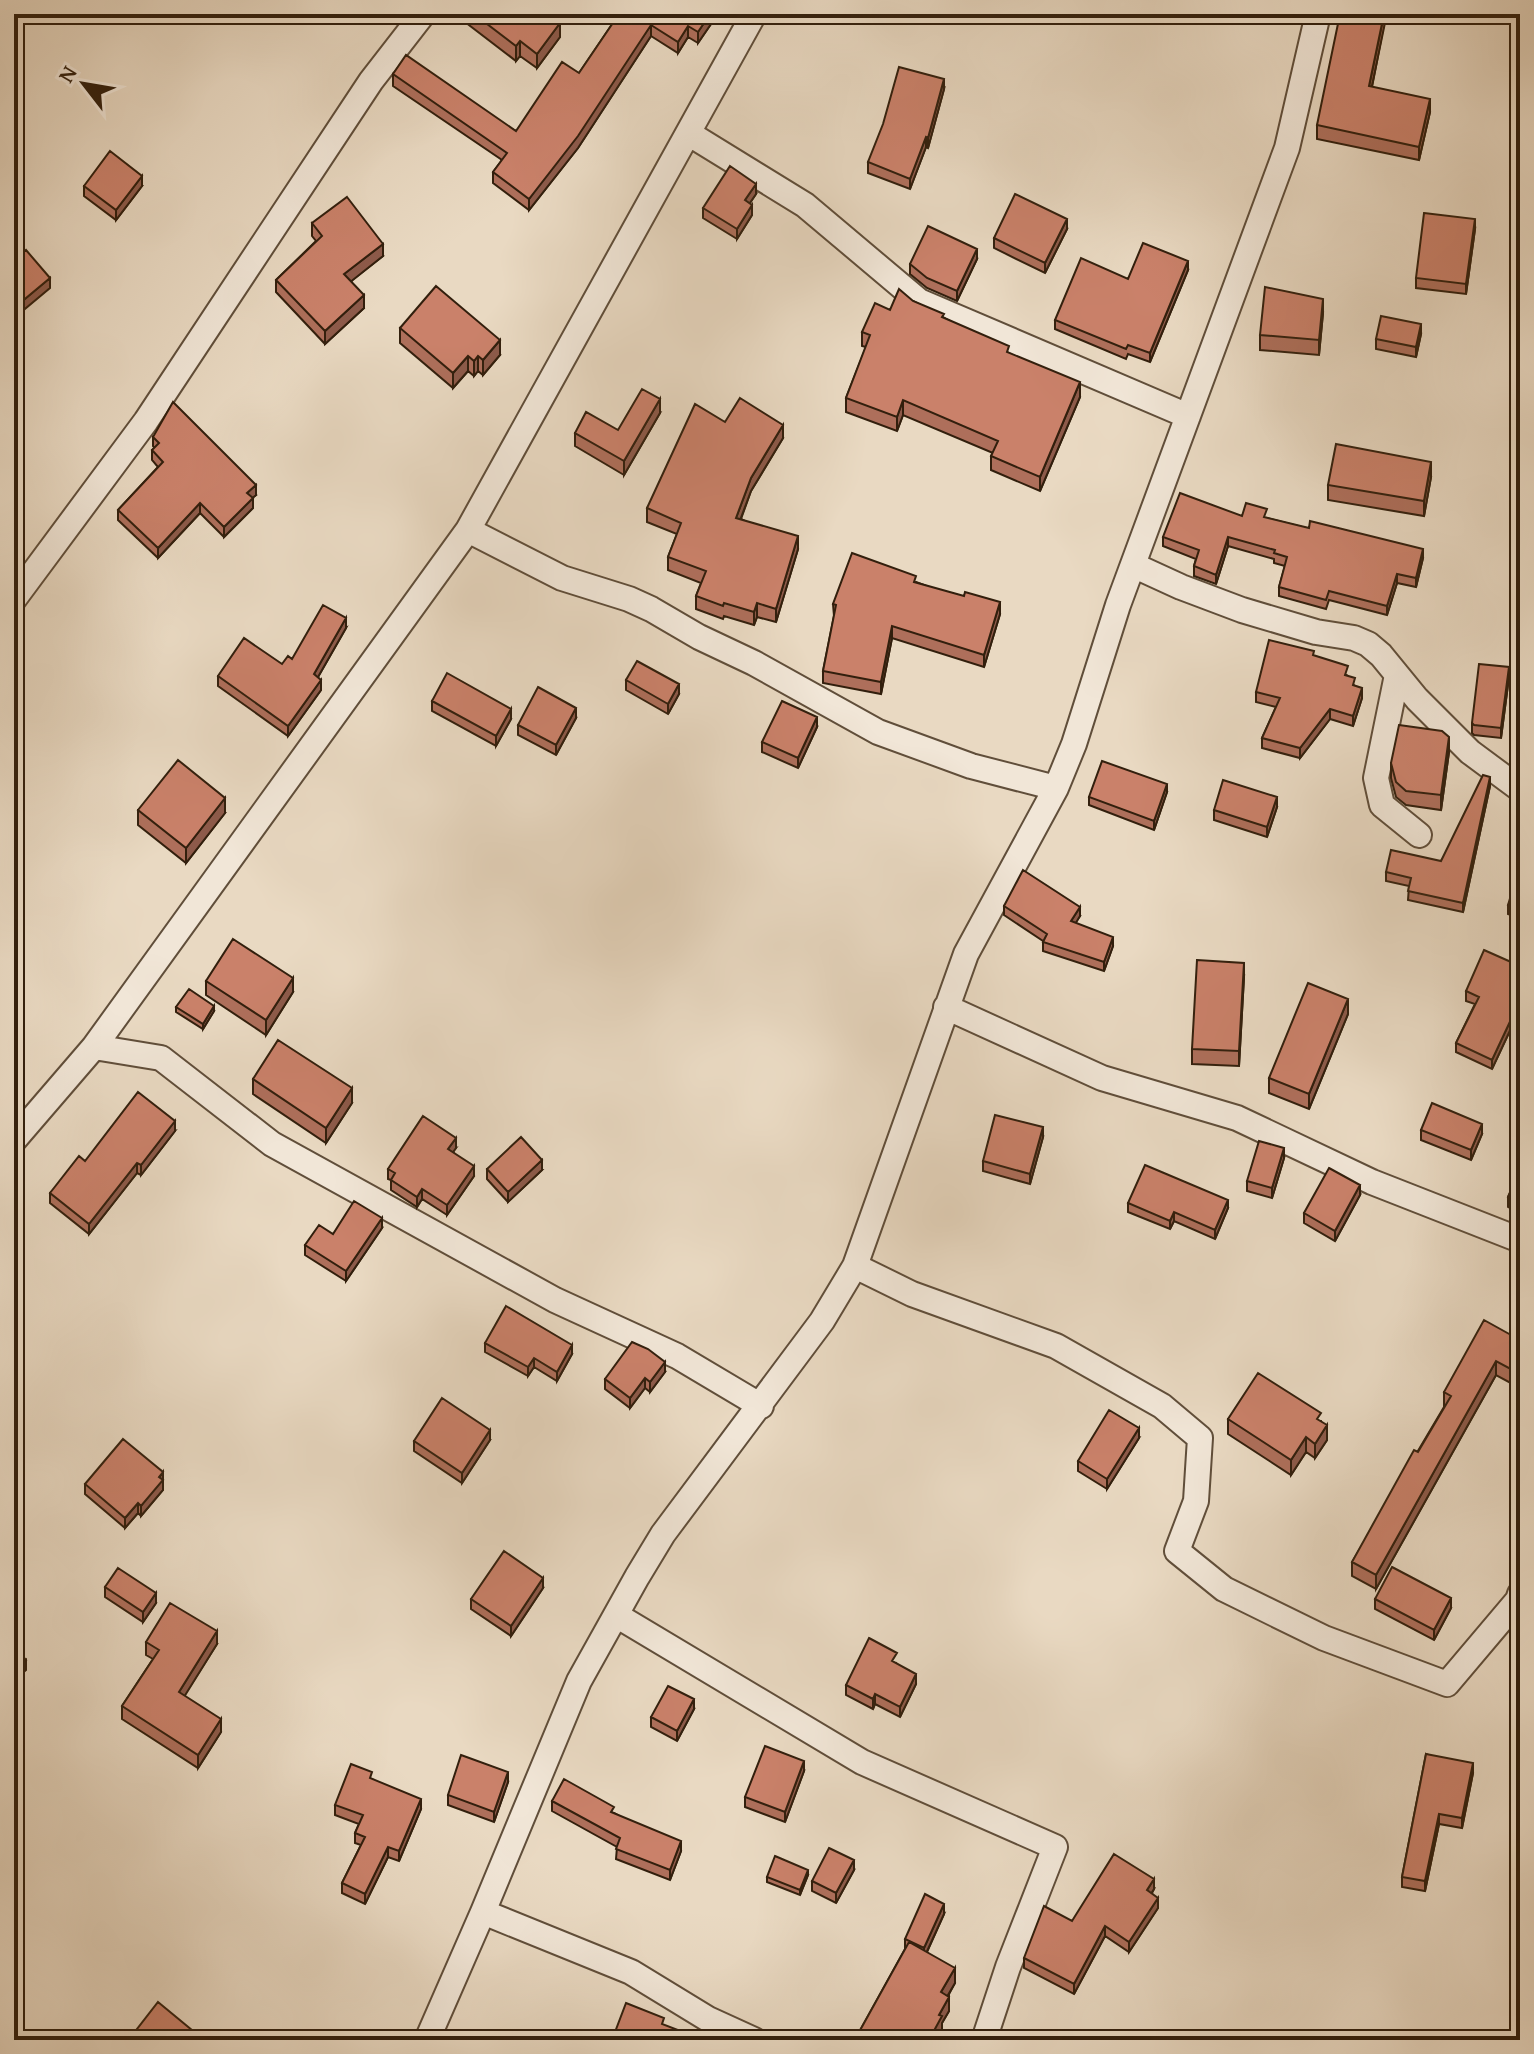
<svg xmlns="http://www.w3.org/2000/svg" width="1534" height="2054" font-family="'Gentium Book Plus',serif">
	<rect width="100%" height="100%" fill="#e9d9c2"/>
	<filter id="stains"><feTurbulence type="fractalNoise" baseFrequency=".0025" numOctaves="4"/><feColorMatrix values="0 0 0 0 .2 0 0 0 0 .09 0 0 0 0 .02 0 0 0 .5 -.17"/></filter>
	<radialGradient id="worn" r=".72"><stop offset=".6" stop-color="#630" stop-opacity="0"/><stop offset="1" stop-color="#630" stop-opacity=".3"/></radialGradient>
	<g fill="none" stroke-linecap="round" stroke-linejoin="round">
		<defs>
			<path id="minor" d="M688,133L805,205L919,301L1188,416
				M468,530L562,578L629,599L651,609L699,637L754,663L878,732L971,766L1056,788
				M1133,565L1181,587L1242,610L1316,632L1354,638L1368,644L1381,655L1417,699L1470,752L1520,789
				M14,599L146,421L371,81L423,14
				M1397,675L1376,778L1382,805L1419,835
				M946,1007L1102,1078L1237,1118L1372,1182L1520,1240
				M94,1047L161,1058L272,1144L555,1300L677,1356L761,1406
				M14,1140L94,1047L468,530L754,14
				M855,1266L912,1294L1056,1346L1162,1406L1200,1438L1196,1501L1177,1551L1224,1589L1324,1638L1447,1684L1518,1600L1520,1594
				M616,1615L862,1762L1055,1847L1008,1967L984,2040
				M483,1912L579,1681L637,1577L663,1534L822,1321L855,1266L966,954L1056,788L1074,744L1118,605L1287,148L1318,14
				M427,2040L483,1912L631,1972L708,2019L754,2040"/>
		</defs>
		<use href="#minor" stroke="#604e3a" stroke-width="28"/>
		<use href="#minor" stroke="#f1e6d7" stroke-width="24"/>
	</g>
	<path fill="#ae6f5b" stroke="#321f0d" stroke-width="2" d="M461,14H549L560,37L537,68L520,56L516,61L465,22V19Z
		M619,14H711V24L698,43L688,37L678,53L651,36L578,148L529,210L493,183V172L502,160L393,86V74L516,131L579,73Z
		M1386,14L1372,87L1430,112L1419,160L1317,139V125Z
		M944,89L928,148L926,147L910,189L868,173V162Z
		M84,186H142L116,220L84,196Z
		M756,194L750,203L752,215L737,239L703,218V208Z
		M312,223L383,256L351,281L364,308L325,344L276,292V280L316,241L312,236Z
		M1067,229L1045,273L994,248V238Z
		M1475,229L1466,294L1416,288V278Z
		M977,259L957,301L927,288L910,274V264Z
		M1188,270L1150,362L1128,354L1126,359L1055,329V320L1128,279Z
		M913,301L1009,353L1080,397L1040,491L991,470V456L993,453L903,415L897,431L846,412V398L866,347L862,346V332L890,310Z
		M1323,313L1319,355L1260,350V335Z
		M400,328L500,355L483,375L478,371L474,376L468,371L453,388L400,343Z
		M1421,334L1416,357L1376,349V339Z
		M660,413L624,475L575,446V433L618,430Z
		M725,422L783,438L751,491L741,519L798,549L776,622L757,617L754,625L724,616L723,619L696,609V596L701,583L668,570V557L677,534L647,522V508Z
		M153,437L256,495L252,498L253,508L224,537L200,513L158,558L118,520V510L158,467L152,460V450L155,448L153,446Z
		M1431,477L1424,516L1328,500V485Z
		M1242,516L1267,518L1423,558L1416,587L1397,583L1387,615L1329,600L1326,609L1279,596V587L1285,566L1274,563V559L1228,546L1216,584L1194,576V566L1196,559L1163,546V537Z
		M916,582L1000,614L984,667L892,638L881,694L823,683V671L834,616L833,604Z
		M346,628L318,677L321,690L288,736L218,686V676L282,664Z
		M1314,656L1348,676L1362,698L1353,726L1330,719L1300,758L1262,748V738L1276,707L1256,702V692Z
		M1509,677L1501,738L1474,735L1472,733V723Z
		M626,680L679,694L668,714L626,690Z
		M432,701L511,719L496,746L432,711Z
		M576,718L556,755L518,735V725Z
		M817,727L798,768L762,752V742Z
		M1449,752L1441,810L1406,805L1396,797L1391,778V763Z
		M1490,786L1463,912L1408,900L1409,886L1386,881V872L1441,861Z
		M1167,792L1154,830L1089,805V797Z
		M1277,807L1267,837L1214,820V810Z
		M138,810L225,813L186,863L138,825Z
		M1520,887V918L1508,914V905Z
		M1004,906L1080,916L1075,923L1113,946L1104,971L1043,951V941L1004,915Z
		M1520,966V1024L1514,1022L1492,1069L1456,1052V1043L1475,1004L1466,1001V991Z
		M1244,977L1239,1066L1192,1064V1049Z
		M206,981L293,992L266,1035L206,995Z
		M176,1007L214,1011L203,1029L176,1012Z
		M1348,1014L1309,1109L1269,1093V1078Z
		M253,1079L352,1103L326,1143L253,1094Z
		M1421,1130L1482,1134L1471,1160L1421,1140Z
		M175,1131L141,1175L137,1173L89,1234L50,1203V1193L85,1161Z
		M1043,1137L1030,1184L983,1171V1161Z
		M456,1148L453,1152L474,1176L447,1215L422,1199L417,1207L391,1190V1180L388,1179V1169Z
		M1284,1158L1272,1198L1247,1191V1181Z
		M487,1169L542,1170L508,1202L487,1179Z
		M1520,1170V1213L1508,1207V1197Z
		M1360,1195L1335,1241L1304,1223V1213Z
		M1128,1203L1228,1208L1215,1239L1174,1221L1170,1229L1128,1212Z
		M382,1228L346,1281L305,1255V1245Z
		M1520,1340V1388L1496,1375L1376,1589L1352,1576V1562L1444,1407V1392Z
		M485,1343L572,1354L557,1381L534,1367L528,1376L485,1352Z
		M665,1372L650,1392L645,1388L630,1408L605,1389V1379Z
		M1228,1419L1321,1421L1327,1440L1315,1458L1306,1452L1291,1475L1228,1434Z
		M1139,1438L1107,1489L1078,1471V1461Z
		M490,1440L462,1483L414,1451V1441Z
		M163,1472V1490L141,1516L138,1513L125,1528L85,1494V1484Z
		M105,1587L156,1603L143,1622L105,1597Z
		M543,1588L511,1636L471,1609V1599Z
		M1375,1599L1451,1608L1434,1640L1375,1609Z
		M146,1642L217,1644L184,1696L221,1732L198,1768L122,1719V1706L153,1659L146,1655Z
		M896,1663L916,1684L900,1717L875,1704L873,1709L846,1695V1685Z
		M694,1709L677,1741L651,1727V1717Z
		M1426,1754L1473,1773L1462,1828L1439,1824L1425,1891L1402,1887V1877Z
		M804,1771L785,1822L745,1807V1797Z
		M372,1779L421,1809L399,1861L388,1857L365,1904L342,1893V1883L361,1845L355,1843V1833L359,1824L335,1815V1805Z
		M508,1782L494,1822L448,1805V1795Z
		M552,1801L614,1813L681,1851L670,1880L616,1859L617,1847L552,1811Z
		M854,1870L836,1903L812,1891V1881Z
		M808,1875L800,1895L767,1882V1877Z
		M1154,1889L1152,1893L1158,1908L1129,1952L1105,1936L1074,1994L1024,1968V1958L1072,1921Z
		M944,1914L927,1952L955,1983L948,1996L949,2011L942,2023V2031L938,2040H858V2034L905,1949V1939Z"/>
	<path fill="#8d5a4a" stroke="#321f0d" stroke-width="2" d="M710,14L711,24L698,43V32Z
		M1384,14H1386V18L1369,100V86Z
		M560,23V37L537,68V54Z
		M651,25V36L578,148L529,210V199Z
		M688,26V37L678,53V42Z
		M520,41V56L516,61V46Z
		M944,79V89L928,148V138Z
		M1430,99V112L1419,160V147Z
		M926,137V147L910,189V179Z
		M142,176V186L116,220V210Z
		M756,184V194L745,210V200Z
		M752,205V215L737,239V229Z
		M1067,219V229L1045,273V263Z
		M1475,219V229L1466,294V284Z
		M383,244V256L344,287V274Z
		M977,249V259L957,301V291Z
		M1188,261V270L1150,362V353Z
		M50,278V288L14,318V308Z
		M364,295V308L325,344V331Z
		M1323,299V313L1319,355V340Z
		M1421,324V334L1416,357V347Z
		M500,340V355L483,375V360Z
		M468,356V371L453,388V373Z
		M478,356V371L474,376V361Z
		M1080,382V397L1040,491V477Z
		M660,399V413L624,475V461Z
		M903,400V415L897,431V417Z
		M783,425V438L751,491L736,531V518L751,478Z
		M1431,462V477L1424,516V501Z
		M256,485V495L247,503V493Z
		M253,498V508L224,537V527Z
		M200,503V513L158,558V548Z
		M798,536V549L776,622V609Z
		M1228,537V546L1216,584V575Z
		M1423,549V558L1416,587V578Z
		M1397,574V583L1387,615V606Z
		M1000,602V614L984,667V655Z
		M757,603V617L754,625V612Z
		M346,618V628L314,684V674Z
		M892,626V638L881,694V682Z
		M1509,667V677L1501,738V728Z
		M321,680V690L288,736V726Z
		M679,684V694L668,714V704Z
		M1362,688V698L1353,726V716Z
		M576,708V718L556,755V745Z
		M511,709V719L496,746V736Z
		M1330,709V719L1300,758V748Z
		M817,717V727L798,768V758Z
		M1449,737V752L1441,810V795Z
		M1490,777V786L1463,912V903Z
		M1167,784V792L1154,830V821Z
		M1277,797V807L1267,837V827Z
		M225,798V813L186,863V848Z
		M1080,907V916L1071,931V921Z
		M1113,937V946L1104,971V962Z
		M1244,963V977L1239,1066V1051Z
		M293,978V992L266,1035V1020Z
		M1348,999V1014L1309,1109V1094Z
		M214,1006V1011L203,1029V1024Z
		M1514,1013V1022L1492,1069V1060Z
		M352,1088V1103L326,1143V1128Z
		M175,1121V1131L141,1175V1165Z
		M1482,1124V1134L1471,1160V1150Z
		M1043,1127V1137L1030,1184V1174Z
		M456,1138V1148L448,1159V1149Z
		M1284,1148V1158L1272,1198V1188Z
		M542,1160V1170L508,1202V1192Z
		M137,1163V1173L89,1234V1224Z
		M474,1166V1176L447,1215V1205Z
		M1360,1185V1195L1335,1241V1231Z
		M422,1189V1199L417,1207V1197Z
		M1228,1200V1208L1215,1239V1230Z
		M1174,1212V1221L1170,1229V1221Z
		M382,1218V1228L346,1281V1271Z
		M572,1345V1354L557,1381V1372Z
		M534,1358V1367L528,1376V1367Z
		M1496,1361V1375L1376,1589V1575Z
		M665,1362V1372L650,1392V1382Z
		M645,1378V1388L630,1408V1398Z
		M1327,1425V1440L1315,1458V1444Z
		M1139,1428V1438L1107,1489V1479Z
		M490,1430V1440L462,1483V1473Z
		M1306,1437V1452L1291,1475V1460Z
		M163,1472V1490L141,1516V1506Z
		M138,1503V1513L125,1528V1518Z
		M543,1578V1588L511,1636V1626Z
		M156,1593V1603L143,1622V1612Z
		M1451,1598V1608L1434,1640V1630Z
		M217,1631V1644L179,1705V1692Z
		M26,1660V1670L14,1680V1670Z
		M916,1674V1684L900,1717V1707Z
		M875,1694V1704L873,1709V1699Z
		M694,1699V1709L677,1741V1731Z
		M221,1719V1732L198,1768V1755Z
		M804,1761V1771L785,1822V1812Z
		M1473,1763V1773L1462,1828V1818Z
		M508,1772V1782L494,1822V1812Z
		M421,1799V1809L399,1861V1851Z
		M1439,1814V1824L1425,1891V1881Z
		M681,1841V1851L670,1880V1870Z
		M388,1847V1857L365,1904V1894Z
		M854,1860V1870L836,1903V1893Z
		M808,1870V1875L800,1895V1890Z
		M1154,1879V1889L1147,1900V1890Z
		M1158,1898V1908L1129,1952V1942Z
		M944,1904V1914L924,1958V1948Z
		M1105,1926V1936L1074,1994V1984Z
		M955,1968V1983L941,2007V1992Z
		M949,1997V2011L942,2023V2031L938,2040H929L939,2015Z"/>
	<path fill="#ca816a" stroke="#321f0d" stroke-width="2" d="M474,14H549L560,23L537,54L520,41L516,46Z
		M619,14H710L698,32L688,26L678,42L651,25L578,136L529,199L493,172L507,153L393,74L406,55L516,131L562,62L579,73Z
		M1340,14H1384L1369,86L1430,99L1419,147L1317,125Z
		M899,67L944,79L928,138L926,137L910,179L868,162L883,124Z
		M110,151L142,176L116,210L84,186Z
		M730,166L756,184L745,200L752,205L737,229L703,208Z
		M1015,194L1067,219L1045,263L994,238Z
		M347,197L383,244L344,274L364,295L325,331L276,280L322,236L312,223Z
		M1424,213L1475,219L1466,284L1416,278Z
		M928,226L977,249L957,291L927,278L910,264Z
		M1143,243L1188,261L1150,353L1128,345L1126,349L1055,320L1081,258L1128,279Z
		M26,250L50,278L14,308V260Z
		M436,286L500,340L483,360L478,356L474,361L468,356L453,373L400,328Z
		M1265,287L1323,299L1319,340L1260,335Z
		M899,289L913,301L944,314L942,317L1009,346L1007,352L1080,382L1040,477L991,456L998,441L903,400L897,417L846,398L870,335L862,332L875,303L890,310Z
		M1381,316L1421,324L1416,347L1376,339Z
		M642,389L660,399L624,461L575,433L586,412L618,430Z
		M740,398L783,425L751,478L736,518L798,536L776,609L757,603L754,612L724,603L723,606L696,596L706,571L668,557L681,523L647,508L695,404L725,422Z
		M173,402L256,485L247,493L253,498L224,527L200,503L158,548L118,510L163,462L152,450L159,443L153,437Z
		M1336,444L1431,462L1424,501L1328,485Z
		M1180,493L1242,516L1246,503L1267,509L1264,517L1309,528L1310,521L1423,549L1416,578L1397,574L1387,606L1329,591L1326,600L1279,587L1287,557L1274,553L1275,550L1228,537L1216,575L1194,566L1199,550L1163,537Z
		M852,553L916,576L914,582L964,596L965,592L1000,602L984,655L892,626L881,682L823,671L836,605L833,604Z
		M323,605L346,618L314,674L321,680L288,726L218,676L244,638L282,664L288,656L292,659Z
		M1269,640L1314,651L1313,655L1348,666L1345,675L1355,678L1353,685L1362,688L1353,716L1330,709L1300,748L1262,738L1280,698L1256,692Z
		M637,661L679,684L668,704L626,680Z
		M1479,664L1509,667L1501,728L1474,725L1472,723Z
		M447,673L511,709L496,736L432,701Z
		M538,687L576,708L556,745L518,725Z
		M782,701L817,717L798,758L762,742Z
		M1399,725L1442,731L1449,737L1441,795L1406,791L1396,782L1391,763Z
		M178,760L225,798L186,848L138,810Z
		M1102,761L1167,784L1154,821L1089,797Z
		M1483,775L1490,777L1463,903L1408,891L1411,878L1386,872L1391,850L1441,861Z
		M1223,780L1277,797L1267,827L1214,810Z
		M1023,870L1080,907L1071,921L1113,937L1104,962L1043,942L1047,934L1004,906Z
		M1514,885L1520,887V909L1508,905Z
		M233,939L293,978L266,1020L206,981Z
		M1484,950L1520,966V1014L1514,1013L1492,1060L1456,1043L1479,997L1466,991Z
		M1197,960L1244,963L1239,1051L1192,1049Z
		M1308,983L1348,999L1309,1094L1269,1078Z
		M189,989L214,1006L203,1024L176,1007Z
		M278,1040L352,1088L326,1128L253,1079Z
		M138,1092L175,1121L141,1165L137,1163L89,1224L50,1193L79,1156L85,1161Z
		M1432,1103L1482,1124L1471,1150L1421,1130Z
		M995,1115L1043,1127L1030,1174L983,1161Z
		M423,1116L456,1138L448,1149L474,1166L447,1205L422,1189L417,1197L391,1180L395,1173L388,1169Z
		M521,1137L542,1160L508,1192L487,1169Z
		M1259,1141L1284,1148L1272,1188L1247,1181Z
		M1145,1165L1228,1200L1215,1230L1174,1212L1170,1221L1128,1203Z
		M1329,1168L1360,1185L1335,1231L1304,1213Z
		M1520,1170V1203L1508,1197Z
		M354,1201L382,1218L346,1271L305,1245L319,1225L333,1234Z
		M506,1306L572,1345L557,1372L534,1358L528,1367L485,1343Z
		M1484,1320L1520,1340V1374L1496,1361L1376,1575L1352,1562L1414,1450L1418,1452L1451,1396L1444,1392Z
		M632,1342L648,1349L665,1362L650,1382L645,1378L630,1398L605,1379Z
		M1258,1373L1321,1413L1317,1419L1327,1425L1315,1444L1306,1437L1291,1460L1228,1419Z
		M442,1398L490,1430L462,1473L414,1441Z
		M1109,1410L1139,1428L1107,1479L1078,1461Z
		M123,1439L163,1472L159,1477L163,1480L141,1506L138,1503L125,1518L85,1484Z
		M504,1551L543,1578L511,1626L471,1599Z
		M1392,1567L1451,1598L1434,1630L1375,1599Z
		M118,1568L156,1593L143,1612L105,1587Z
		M170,1603L217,1631L179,1692L221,1719L198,1755L122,1706L159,1650L146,1642Z
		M869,1638L897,1653L892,1661L916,1674L900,1707L875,1694L873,1699L846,1685Z
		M14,1645L26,1660L14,1670Z
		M668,1686L694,1699L677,1731L651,1717Z
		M765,1746L804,1761L785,1812L745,1797Z
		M1426,1754L1473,1763L1462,1818L1439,1814L1425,1881L1402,1877Z
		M461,1755L508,1772L494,1812L448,1795Z
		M351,1764L372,1772L370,1778L421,1799L399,1851L388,1847L365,1894L342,1883L365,1837L355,1833L363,1815L335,1805Z
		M564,1779L614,1807L611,1812L681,1841L670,1870L616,1849L620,1838L552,1801Z
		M829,1848L854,1860L836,1893L812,1881Z
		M1114,1854L1154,1879L1147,1890L1158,1898L1129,1942L1105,1926L1074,1984L1024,1958L1044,1906L1072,1921Z
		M775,1856L808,1870L800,1890L767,1877Z
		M925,1894L944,1904L924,1948L905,1939Z
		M909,1942L955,1968L941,1992L949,1997L939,2015L942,2016L929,2040H868L858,2034Z
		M158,2002L204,2040H133L130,2038Z
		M626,2003L664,2018L662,2024L704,2040H612Z
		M494,2034L500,2040H488Z"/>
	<rect width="1534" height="2054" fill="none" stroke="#e9d9c2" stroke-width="48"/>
	<rect x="16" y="16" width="1502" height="2022" fill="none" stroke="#321f0d" stroke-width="4"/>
	<rect x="24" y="24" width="1486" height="2006" fill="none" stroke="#321f0d" stroke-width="2"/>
	<g transform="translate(84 84) rotate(301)" stroke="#f1e6d7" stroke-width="6" paint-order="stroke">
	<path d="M0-6L14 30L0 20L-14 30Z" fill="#321f0d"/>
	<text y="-12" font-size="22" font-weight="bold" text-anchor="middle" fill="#321f0d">N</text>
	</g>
	<rect width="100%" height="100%" filter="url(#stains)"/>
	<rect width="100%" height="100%" fill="url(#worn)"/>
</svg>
